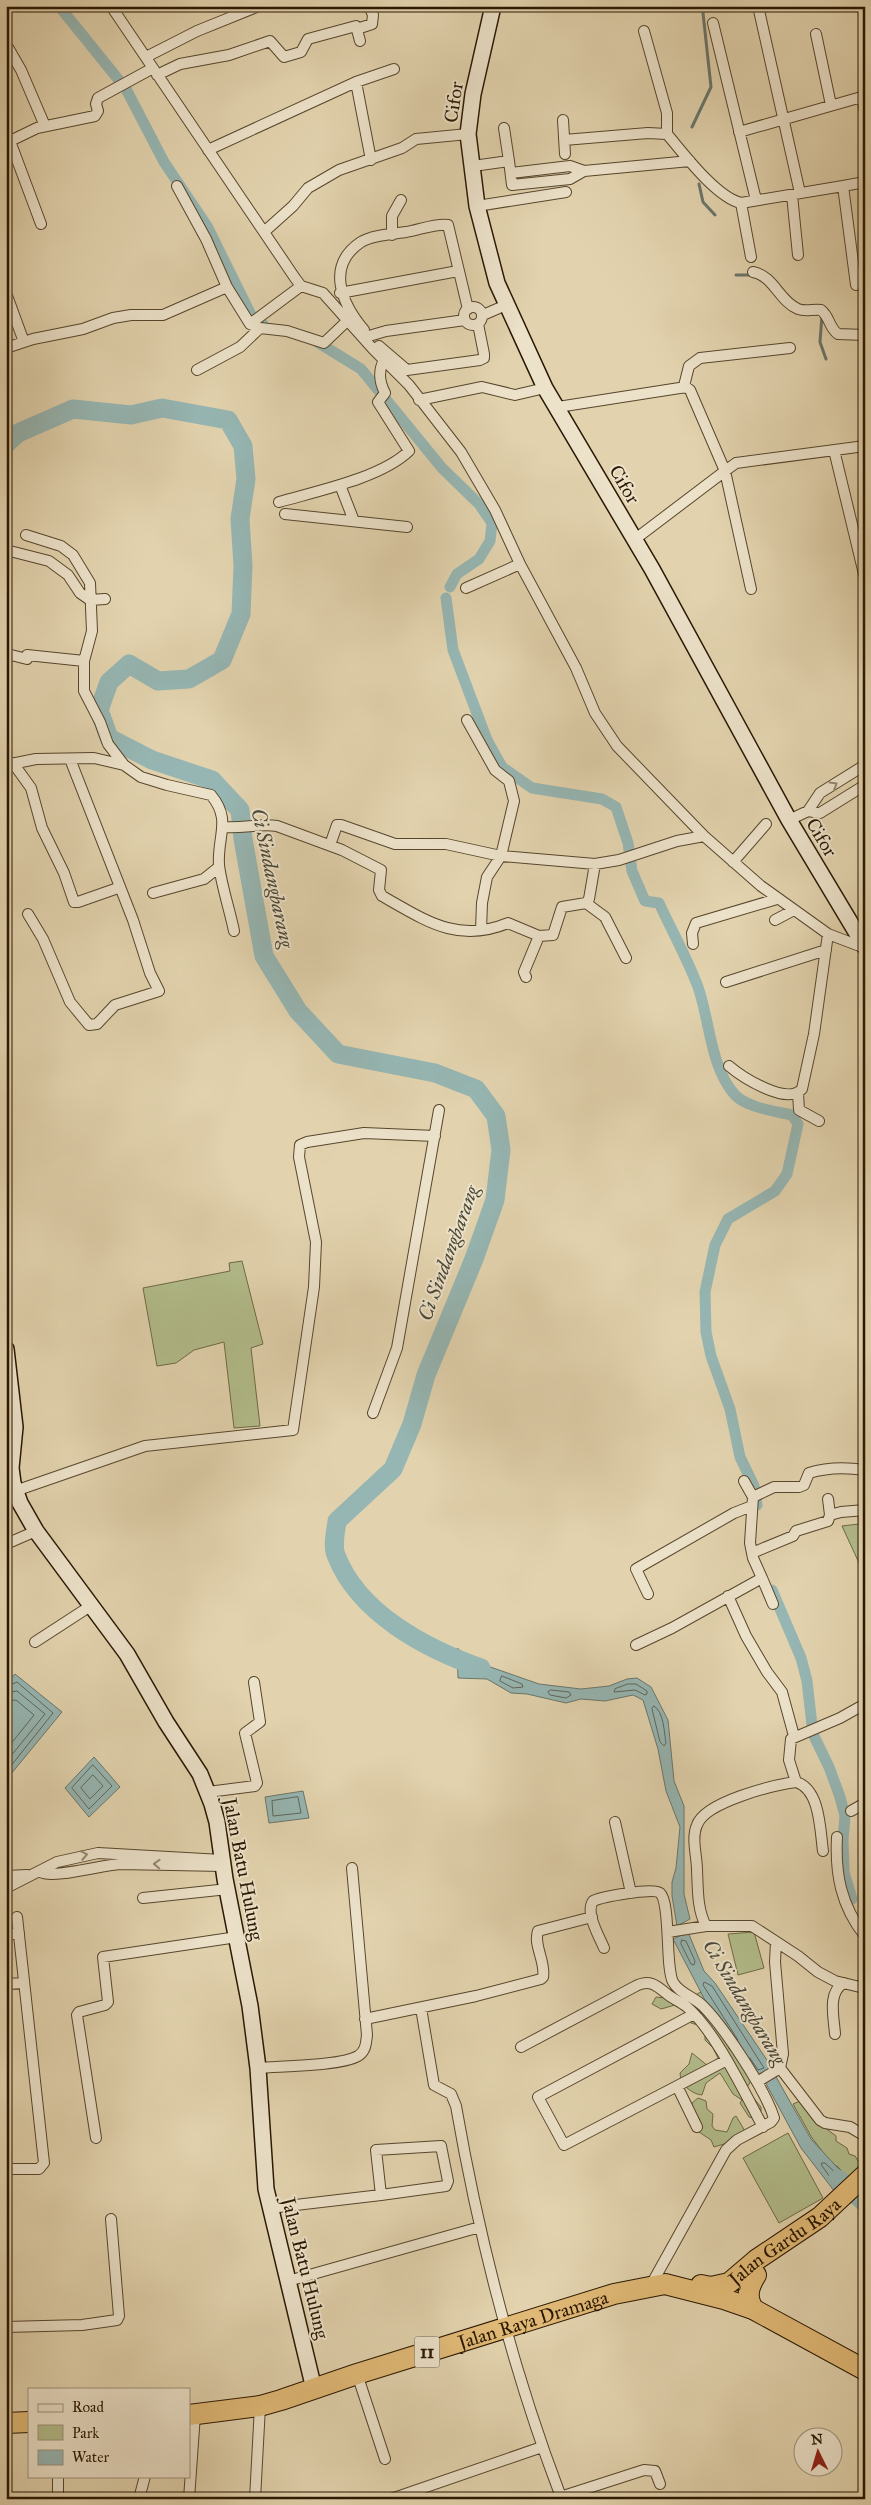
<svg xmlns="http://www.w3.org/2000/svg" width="871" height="2505" font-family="'IM FELL Great Primer',serif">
	<rect width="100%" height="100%" fill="#e2d3ae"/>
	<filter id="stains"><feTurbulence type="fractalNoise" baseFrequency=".004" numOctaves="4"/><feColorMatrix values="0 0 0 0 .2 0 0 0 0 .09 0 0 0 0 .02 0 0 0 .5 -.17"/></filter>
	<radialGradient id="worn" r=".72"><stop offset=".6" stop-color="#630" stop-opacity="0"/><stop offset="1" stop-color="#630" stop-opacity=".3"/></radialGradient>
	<path fill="#b2bc8b" stroke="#6e6a46" d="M242,1261L263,1344L251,1348L260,1426L234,1428L224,1342L194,1350L176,1363L157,1366L143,1288L230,1271L229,1263Z
		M858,1516H865V1576L842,1526L859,1524Z
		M754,1932L764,1968L738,1975L728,1934Z
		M673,1988L693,1996L701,1992L707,1999L705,2006L719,2026L716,2029L729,2044V2049L733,2050L752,2079L746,2089L761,2107V2111L753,2118L749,2117L740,2103L742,2100L733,2094L720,2073L706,2083L702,2095C691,2094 680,2084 680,2073L689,2064L692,2053L708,2066L718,2058L713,2048L705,2040V2033L698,2025L691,2023L686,2010L675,2005L661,2009L652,2004L656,1997L665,1998L669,1990Z
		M698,2098L706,2101L707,2109L713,2114L712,2126L715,2130L727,2132L733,2118L736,2116L745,2131L727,2145L724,2144L714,2147L711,2140L699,2132V2118L693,2114L692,2103Z
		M807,2098L824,2127L836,2136V2141L847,2148L849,2154L855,2156L858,2161H865V2171L850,2179L837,2166L833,2165L812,2138L793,2104Z
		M788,2133L823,2198L779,2223L743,2158Z"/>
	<path fill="#96b6b3" stroke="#6a766c" d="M457,1648L476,1662L539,1684L581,1689L609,1686L627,1679L637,1678L651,1687L668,1720L674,1781L684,1806V1894L690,1919L677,1926L672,1896V1882L676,1868L680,1827L666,1791L658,1749L643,1700L633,1695L605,1701L581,1699L566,1703L527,1694L511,1693L487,1679L458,1678Z
		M15,1674L62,1712L6,1780V1684Z
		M94,1757L120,1787L89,1817L65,1788Z
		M303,1791L309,1818L269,1823L265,1797Z
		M688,1932L704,1971L715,1983L773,2069L757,2077L706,2002L673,1939Z
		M775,2075L811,2139L847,2178L835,2192L801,2148L764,2080Z"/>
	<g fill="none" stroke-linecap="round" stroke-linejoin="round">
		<path stroke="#60665a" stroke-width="1" d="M502,1676L522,1684L523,1687L513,1688L500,1681Z
			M628,1684H636L647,1691V1694L645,1695L635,1690L614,1692L615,1689Z
			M6,1687L17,1682L53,1713L6,1772
			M551,1690L569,1692L571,1695L566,1698L550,1695L548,1692Z
			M6,1693L17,1691L45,1714L6,1762
			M6,1701L16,1700L34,1715L6,1750
			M654,1706C664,1712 664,1732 666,1743L664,1746L660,1742L652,1709Z
			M93,1765L112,1786L89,1809L72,1788Z
			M93,1775L103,1786L90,1799L81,1788Z
			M298,1797L301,1813L273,1816L272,1801Z
			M682,1940L686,1941L695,1961L694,1965L691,1964L681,1944Z
			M738,2040L703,1985L704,1982L712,1986L764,2068L758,2070L750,2058
			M822,2163H825L839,2176L837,2182L833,2181L822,2166Z"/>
		<path stroke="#6a766c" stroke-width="3" d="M692,127L711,87L703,13L708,6
			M699,184L703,202L715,215
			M736,275H752
			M822,315L820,342L826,359"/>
		<path stroke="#96b6b3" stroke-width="11" d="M59,6L122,84
			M125,87L164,162L207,226L255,323L263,324
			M314,340L361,369L442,468L479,504L492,523L490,541L479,559L457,574L450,587
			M446,598L453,650L487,740L502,767L532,788L602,799L616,807L628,843L632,871L645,901L659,903C672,931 687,958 698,987C710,1021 710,1067 735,1095C748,1108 775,1111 792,1115L798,1124L787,1174L775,1191L728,1219L715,1245L705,1292L706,1332L711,1356L730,1409L740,1457L754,1486L757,1505
			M772,1590L801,1658L807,1681L813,1734L829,1767L840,1797L845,1816L843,1840L844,1872L852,1899"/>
		<path stroke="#96b6b3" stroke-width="19" d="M6,444L18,433L73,409L131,415L162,408L228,420L243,446L246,479L240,519L243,566L241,614L222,660L189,679L158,681L129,664L109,682L99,710L109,738L152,760L212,780L240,810L243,839L264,956L298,1011L338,1054L435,1073L476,1089L496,1116L501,1150L495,1200L474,1259L426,1375L412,1424L393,1469L337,1521C336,1530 332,1546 336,1555C358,1613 426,1649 481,1668
			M838,2179L865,2203"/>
		<defs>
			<path id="street" d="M111,6L295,278L301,286L323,293L373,349L409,385L461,452L495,510L520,564L576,668L595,713L617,746L704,836L761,886L828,934L865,948
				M758,6L800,193
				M713,23L756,200
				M357,29L372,24L373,15L369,6
				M644,31L667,113V134
				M816,34L831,105
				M6,44L21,70L45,126
				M146,57L197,31L259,6
				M157,75L180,64L229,55L270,41L284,57L301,52L308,39L356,26L360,41
				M356,82L371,160
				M862,97L865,112
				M563,120L565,154
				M739,132L865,96
				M564,140L648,133L667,134C684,154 716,197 741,203L843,186L856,285
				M10,141L41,224
				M6,143L37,128L95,116L98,111L96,104L98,98L153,68
				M208,150L356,82L394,69
				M509,161L512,185L570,179L584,171
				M473,166L509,161L504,128
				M511,173L570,166L584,171L690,161
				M177,186L206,239L227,287L250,324L260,328L287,331L324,343L347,321
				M843,186L865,182
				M792,195L798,255
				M741,203L751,257
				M477,206L566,192
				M264,232L293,206L308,188L339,170L402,148L416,139L468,134
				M392,235V216L401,200
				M753,272C774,276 779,301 798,309C805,312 813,309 821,310C830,317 829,328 838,334L865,335
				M6,293L24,342
				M340,293L458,271
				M464 316a9 9 0 1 1 18 0a9 9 0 1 1-18 0Z
				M483,315L506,305
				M250,324L301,286
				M364,330C342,304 325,266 361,242C372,235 393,234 406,232C419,230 436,223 448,225L468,309
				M369,336L386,331L465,320
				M379,346L407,370L480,360L484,358V354L478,324
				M6,348L33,339L83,329L113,318L131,315H163L227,287
				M197,370L240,347L260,328
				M684,386L689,366L700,358L790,348
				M419,400L482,387L515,395L545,388
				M558,407L686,387L690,390L725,471L736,463L865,446
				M834,450L864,574
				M340,485L354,521
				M279,502C317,491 381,478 409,451L378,402L385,393C379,381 378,371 384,360
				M285,514L407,527
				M26,535L61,546L73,555L90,583L92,631L84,661V691L100,722L108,744L124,765
				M634,540L725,471L751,589
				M6,550L49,561L68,575L80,593L90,600L105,599
				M466,588L520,564
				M6,658L11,655L27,659V655L84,661
				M6,673V695
				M467,720L495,770L509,781L514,801L501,856L487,877L482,903L481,930
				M13,763L31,788L42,828L64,873L74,902H78L118,888
				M6,765L36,759L94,758L124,765L141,777L167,785L211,795C232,820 217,836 219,865C221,884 230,911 234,931
				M808,811L820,793L865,765
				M789,820L808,811L820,813L865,785
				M223,827C243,829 259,823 277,826L342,850L381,870L379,890L382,896C425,920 457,944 508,923L539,936L553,935L562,907L586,903L589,899L595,864
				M330,845L337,825H341L395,844H446L501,856L595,864L619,860L677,841L704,836
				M733,862L766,824
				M153,893L204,879L219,867
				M586,903L605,917L626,958
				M28,914L43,939L70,1002L89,1025L97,1024L115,1005L159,991L150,973L133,920L70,759
				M775,920L794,910
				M693,944L692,933L696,923L777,899
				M526,977L524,972L539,936
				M726,982L826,950
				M729,1066C742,1077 787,1106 802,1089L814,1034L828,934
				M798,1093L799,1110L819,1121
				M373,1413L397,1348L439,1110
				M15,1491L145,1446L293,1430L314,1287L316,1242L299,1157L300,1145L307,1142L364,1133L435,1136
				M753,1497L774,1487H799L804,1485L809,1473C828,1467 845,1467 865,1470
				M830,1515L841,1512L865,1510
				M6,1544L36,1531
				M752,1553L793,1536L796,1531L828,1521L830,1515L828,1499
				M762,1578L773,1604
				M648,1594L636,1569L734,1513L752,1506
				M728,1596L746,1636L767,1672L782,1692L794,1736
				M35,1642L92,1605
				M636,1645L672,1628L762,1578L753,1558L750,1543L753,1497L744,1481
				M796,1782L789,1760L791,1739L840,1718L865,1704
				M208,1792L255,1786L257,1783L245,1733L260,1722L254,1682
				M851,1811L865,1803
				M615,1822L631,1893
				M837,1837C835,1874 841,1906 865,1936
				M40,1872C54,1879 101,1865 120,1864L223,1866
				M6,1876L27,1875
				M6,1888L57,1862L98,1853L222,1860
				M143,1898L228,1889
				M706,1926C697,1909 698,1889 697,1870C697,1856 691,1838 697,1825C705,1802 773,1785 796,1782C820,1789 820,1829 823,1851
				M668,1932L706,1926H752L798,1956L818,1972L835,1981L860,1987L865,1986
				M6,1935L19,1933
				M776,1942L775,1962L783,2054L780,2068
				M604,1948C599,1936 585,1913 593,1901C602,1897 653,1887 660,1893C671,1903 665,1967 673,1982C679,1993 694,1997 703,2006C724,2027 765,2089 774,2118L771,2122L737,2140L726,2150L651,2285
				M6,1984L24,1983
				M421,2008L434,2085L451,2094L456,2106C479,2238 513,2371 561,2497
				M694,2014L538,2097L564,2145L727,2060
				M365,2019L476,1996L541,1979L543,1977C546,1962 533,1945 538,1931L592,1917
				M835,2034C834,2018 827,1992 844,1983
				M521,2047L634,1987C649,1979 655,1984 667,1994C673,1999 681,2002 687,2007C716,2032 744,2092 763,2127
				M258,2068C280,2066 341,2066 358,2056C366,2051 366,2043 367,2035L352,1868
				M780,2068L820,2120L825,2123L850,2127L865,2136
				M757,2082L780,2068
				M678,2088L697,2127
				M96,2138L77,2015L79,2012L105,2005L108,2002L103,1957L237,1937
				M6,2169H39L44,2163L17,1917
				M270,2208L381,2195L376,2150L441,2146L448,2181L446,2186L381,2195
				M288,2281L480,2227
				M6,2327L82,2325L117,2320L119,2316L111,2219
				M357,2374L385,2459
				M58,2499V2476
				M139,2499L145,2476
				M189,2499L195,2414
				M255,2499L260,2406
				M391,2499L542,2447
				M554,2499L644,2470L655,2471L660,2484"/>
			<path id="secondary" d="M493,6L473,94L468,134L477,206L497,283L545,388L652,569L789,820L865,947
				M6,1349L15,1427L11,1468L13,1483L20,1503L36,1531L127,1654L166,1722L200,1774L212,1804L217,1822L225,1879L250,2006L258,2068L266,2189L314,2389"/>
			<g id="highway">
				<path id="s1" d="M701,2285L711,2287L729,2283L756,2260L820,2217L865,2175"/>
				<path d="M753,2309C746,2296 748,2288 756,2275"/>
				<path id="s2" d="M189,2415L260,2406L281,2400L357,2374L614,2294L665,2284L724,2299L753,2309L865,2370"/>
				<path d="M6,2423L29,2422"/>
			</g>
		</defs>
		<use href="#street" stroke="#57462c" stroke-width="12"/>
		<use href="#secondary" stroke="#291701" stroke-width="18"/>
		<use href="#highway" stroke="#291701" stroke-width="22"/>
		<use href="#street" stroke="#ece2ca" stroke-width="10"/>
		<use href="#secondary" stroke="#ece2ca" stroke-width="15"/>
		<use href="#highway" stroke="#e1ba77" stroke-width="20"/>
	</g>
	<defs><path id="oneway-chevron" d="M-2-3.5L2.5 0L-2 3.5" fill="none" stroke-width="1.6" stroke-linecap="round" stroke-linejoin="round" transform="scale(1.25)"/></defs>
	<g stroke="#948770">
		<use href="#oneway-chevron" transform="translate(834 785) rotate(-31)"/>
		<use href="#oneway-chevron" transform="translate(84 1855) rotate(-11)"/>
		<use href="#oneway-chevron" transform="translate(157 1864) rotate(-178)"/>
	</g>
	<g text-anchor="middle" stroke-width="4" stroke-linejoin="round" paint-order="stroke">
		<rect fill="#ece2ca" stroke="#64543d" stroke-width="1" x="414.5" y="2336.5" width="25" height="31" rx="4"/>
		<g font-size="18" font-weight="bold" fill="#291701">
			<text x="427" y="2358">11</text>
		</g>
		<g font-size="19" fill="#291701" stroke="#ece2ca">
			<text transform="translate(453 102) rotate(-81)" y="7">Cifor</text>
			<text transform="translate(625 484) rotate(60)" y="7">Cifor</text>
			<text transform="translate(822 837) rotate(59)" y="7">Cifor</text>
			<text transform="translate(244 1869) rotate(79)" y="7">Jalan Batu Hulung</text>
			<text dy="7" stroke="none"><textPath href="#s1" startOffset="98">Jalan Gardu Raya</textPath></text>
			<text transform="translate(306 2268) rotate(76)" y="7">Jalan Batu Hulung</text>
			<text dy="7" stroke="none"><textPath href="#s2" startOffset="358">Jalan Raya Dramaga</textPath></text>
		</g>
		<g font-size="20" font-style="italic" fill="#4a4736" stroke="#ece2ca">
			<text transform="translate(273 878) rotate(78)" y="7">Ci Sindangbarang</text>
			<text transform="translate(448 1253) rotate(-70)" y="7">Ci Sindangbarang</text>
			<text transform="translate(745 2002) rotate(59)" y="7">Ci Sindangbarang</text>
		</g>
	</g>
	<rect width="871" height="2505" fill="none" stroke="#e2d3ae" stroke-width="25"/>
	<rect x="8" y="8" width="856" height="2490" fill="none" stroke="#291701" stroke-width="2.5"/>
	<rect x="12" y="12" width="846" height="2480" fill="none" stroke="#291701"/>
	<rect x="28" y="2388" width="162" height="90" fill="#ece2ca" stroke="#9e917a"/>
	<rect x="38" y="2404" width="25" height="8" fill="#ece2ca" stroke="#9e917a"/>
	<text x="72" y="2412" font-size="15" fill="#291701">Road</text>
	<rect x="38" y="2425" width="25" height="15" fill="#b2bc8b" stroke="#9e917a"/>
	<text x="72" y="2438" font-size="15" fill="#291701">Park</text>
	<rect x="38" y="2450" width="25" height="15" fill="#96b6b3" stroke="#9e917a"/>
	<text x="72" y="2462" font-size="15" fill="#291701">Water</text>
	<g transform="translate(818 2452) rotate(355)"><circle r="24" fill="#ece2ca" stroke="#9e917a"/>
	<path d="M0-4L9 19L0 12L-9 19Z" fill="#8f2418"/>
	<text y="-8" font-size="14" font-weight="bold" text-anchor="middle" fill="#291701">N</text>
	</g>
	<rect width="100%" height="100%" filter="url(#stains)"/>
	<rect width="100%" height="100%" fill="url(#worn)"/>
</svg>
